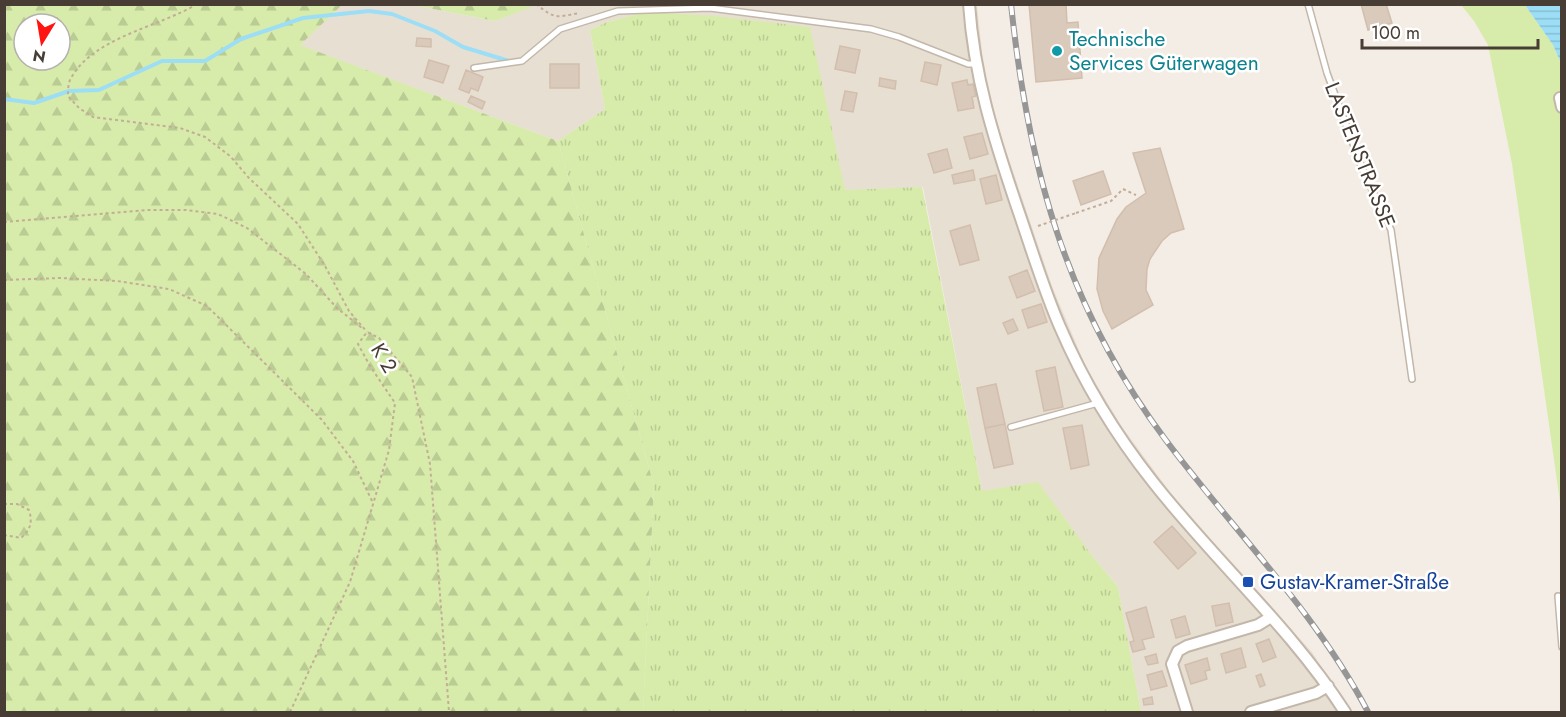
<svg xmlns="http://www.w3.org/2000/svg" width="1566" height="717" font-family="Jost,sans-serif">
	<defs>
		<pattern id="grass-tufts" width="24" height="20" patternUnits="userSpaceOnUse" patternTransform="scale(1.5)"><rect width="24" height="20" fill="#d7ecaa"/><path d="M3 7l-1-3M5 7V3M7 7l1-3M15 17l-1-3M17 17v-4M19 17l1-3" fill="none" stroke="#bacb93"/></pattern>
		<pattern id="forest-firs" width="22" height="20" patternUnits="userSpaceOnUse" patternTransform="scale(1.5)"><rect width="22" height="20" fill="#d7ecaa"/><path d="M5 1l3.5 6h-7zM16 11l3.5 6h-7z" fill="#bacb93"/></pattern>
		<pattern id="water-rules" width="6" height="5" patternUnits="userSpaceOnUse" patternTransform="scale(1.5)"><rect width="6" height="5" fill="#9cdef6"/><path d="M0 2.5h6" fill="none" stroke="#88bfd4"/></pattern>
	</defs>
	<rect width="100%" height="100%" fill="#f4ede5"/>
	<path fill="#e8dfd3" d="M536,4L977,5L985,79L1002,139L1052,286L1086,367L1122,427L1170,492L1234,567L1312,652L1351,712H1141L1118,587L1090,553L982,491L923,187L845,191L809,27L646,12L607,22L590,30L605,109L558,141L299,45L342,5H413L495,21Z"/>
	<path fill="url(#grass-tufts)" d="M646,12L715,16L810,27L845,190L922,187L982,491L1038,482L1090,553L1118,587L1141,712H643L654,486L558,141L605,109L590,30L607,22Z"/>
	<path fill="url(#forest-firs)" fill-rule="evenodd" d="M4,5H342L300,45L558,141L654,486L643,712H5ZM24,24H60V60H24Z
		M413,5H536L495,21Z"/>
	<path fill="#d7ecaa" d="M1461,5H1525L1553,45L1561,63V509L1512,164L1488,45L1474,21Z"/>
	<path fill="url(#water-rules)" d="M1525,5H1561V63L1553,45Z"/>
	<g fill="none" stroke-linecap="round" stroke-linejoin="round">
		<path stroke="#9cdef6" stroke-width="4" d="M4,99L34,103L69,91L99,90L162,61H205L241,39L303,18L369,11L392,14L435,31L463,47L509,61"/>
	</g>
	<path fill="#dacabc" stroke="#d2beac" stroke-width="1.5" d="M1029,4H1066L1067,23L1078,22L1082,78L1036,82Z
		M1361,4H1386L1392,23L1368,30Z
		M417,38L431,39V47L416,46Z
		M840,46L860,50L855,73L835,69Z
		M429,60L449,66L443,83L424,77Z
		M925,62L941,65L937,85L921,81Z
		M550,64H579V88H550Z
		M466,70L483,77L478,91L471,88L469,93L459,89Z
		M880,78L896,81L895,89L879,86Z
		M967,80L968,85L973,84L976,96L972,97L974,108L958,111L952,83Z
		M845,91L857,93L853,112L841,110Z
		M471,96L485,102L482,109L468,102Z
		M982,133L988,154L970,159L964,137Z
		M1160,148L1184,229L1171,233L1162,241L1150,259L1147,269L1146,290L1153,305L1112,329L1103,311L1097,289L1099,258L1117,219L1126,207L1146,193L1133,153Z
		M947,149L952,168L934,173L928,154Z
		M973,170L975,180L954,184L952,175Z
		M1103,171L1111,194L1081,205L1073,181Z
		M996,175L1002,200L986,204L980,179Z
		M970,225L979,260L960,265L950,231Z
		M1027,270L1035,291L1017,298L1009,277Z
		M1041,304L1047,322L1028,328L1022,310Z
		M1013,319L1018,330L1008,334L1003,323Z
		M1055,367L1063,407L1044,411L1036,371Z
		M996,384L1005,424L985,428L977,388Z
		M1005,424L1013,464L994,468L985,428Z
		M1082,425L1089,465L1071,469L1063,428Z
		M1172,526L1196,553L1178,569L1154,542Z
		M1229,603L1233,622L1216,626L1212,606Z
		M1146,607L1154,637L1142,640L1145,649L1133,652L1130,642L1134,641L1126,613Z
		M1185,616L1190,634L1176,638L1171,620Z
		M1269,639L1276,657L1263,662L1256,644Z
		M1241,648L1246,667L1226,673L1221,654Z
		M1156,654L1158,663L1148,665L1145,657Z
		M1207,658L1210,670L1205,671L1207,679L1191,684L1185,665Z
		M1162,671L1167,686L1151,690L1147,675Z
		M1261,674L1265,685L1260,687L1256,676Z
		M1152,697L1153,704L1144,705L1143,699Z"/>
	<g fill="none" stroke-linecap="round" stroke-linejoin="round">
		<defs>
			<path id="service" d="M1308,4L1327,73L1362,168L1391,230L1412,379
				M474,68L522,61L560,29L618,11L710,8L871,29L899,37L968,64H975
				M1011,427L1098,403
				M1558,596L1562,647"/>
			<path id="minor" d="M969,4C974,77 994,139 1017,207C1031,247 1043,288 1060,327C1084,383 1115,434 1153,482C1215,561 1291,628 1345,712
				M1560,98L1562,107
				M1187,712L1172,664L1178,651L1187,646L1258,625L1271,617
				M1251,712L1316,693L1328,686"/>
		</defs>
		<use href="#service" stroke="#c3b7aa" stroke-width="8"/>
		<use href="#minor" stroke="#c3b7aa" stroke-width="14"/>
		<path stroke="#c3ad97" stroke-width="2" stroke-dasharray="3 3" stroke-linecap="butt" d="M197,4C159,27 94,37 71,78C68,83 68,90 68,96L79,108L93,117L180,128L205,137L230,156L249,178L298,224L325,266L349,311L367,332
			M536,4C556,20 556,17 580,13
			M1076,213L1111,201L1123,189L1136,195
			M4,222L147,210H186L218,214L247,228L306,274L337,308L362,328
			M4,280L60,278L117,281L169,289L207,306L322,420L353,461L373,503
			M4,504H17L29,510C33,523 30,530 21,538L4,535
			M290,712L350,582L389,450L395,403L370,366L358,344L367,332L379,338L412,377L430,464L449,712"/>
		<use href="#service" stroke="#fff" stroke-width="5"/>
		<use href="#minor" stroke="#fff" stroke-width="10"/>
		<defs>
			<path id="rail" d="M1011,4C1028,167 1066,307 1165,439C1233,530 1315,611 1368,712"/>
		</defs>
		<use href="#rail" stroke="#969696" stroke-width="6"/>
		<use href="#rail" stroke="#fff" stroke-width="4" stroke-dasharray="11" stroke-linecap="butt"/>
		<path stroke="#c3ad97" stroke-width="2" stroke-dasharray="3 3" stroke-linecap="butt" d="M1038,226L1076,213"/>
	</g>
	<circle fill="#0f9aa8" stroke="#fff" stroke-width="2" cx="1057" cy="51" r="6"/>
	<rect fill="#1a4fb4" stroke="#fff" stroke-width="2" x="1242" y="576" width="12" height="12" rx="3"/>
	<g text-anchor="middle" stroke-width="5" stroke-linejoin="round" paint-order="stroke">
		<g font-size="21" fill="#0d838f" stroke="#fff" text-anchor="start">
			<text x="1069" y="46">Technische<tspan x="1069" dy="24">Services Güterwagen</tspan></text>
		</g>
		<g font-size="21" fill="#473d34" stroke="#fff">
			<text transform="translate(1360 155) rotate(68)" y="7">LASTENSTRASSE</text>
			<text transform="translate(384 358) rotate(59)" y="7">K 2</text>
		</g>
		<g font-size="21" fill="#164399" stroke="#fff" text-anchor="start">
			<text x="1260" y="589">Gustav-Kramer-Straße</text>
		</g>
	</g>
	<rect width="1566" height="717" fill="none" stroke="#473d34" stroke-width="12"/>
	<g transform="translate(42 42) rotate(191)"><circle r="28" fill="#ffffff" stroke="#b5b1ae" stroke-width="1.5"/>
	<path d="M0-4.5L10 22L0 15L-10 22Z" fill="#ff1411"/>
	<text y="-9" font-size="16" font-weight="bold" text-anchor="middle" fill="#473d34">N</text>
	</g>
	<path d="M1362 39v9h176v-9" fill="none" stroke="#473d34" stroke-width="3"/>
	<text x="1371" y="39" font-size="18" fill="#473d34" stroke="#ffffff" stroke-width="4.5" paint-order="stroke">100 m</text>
</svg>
